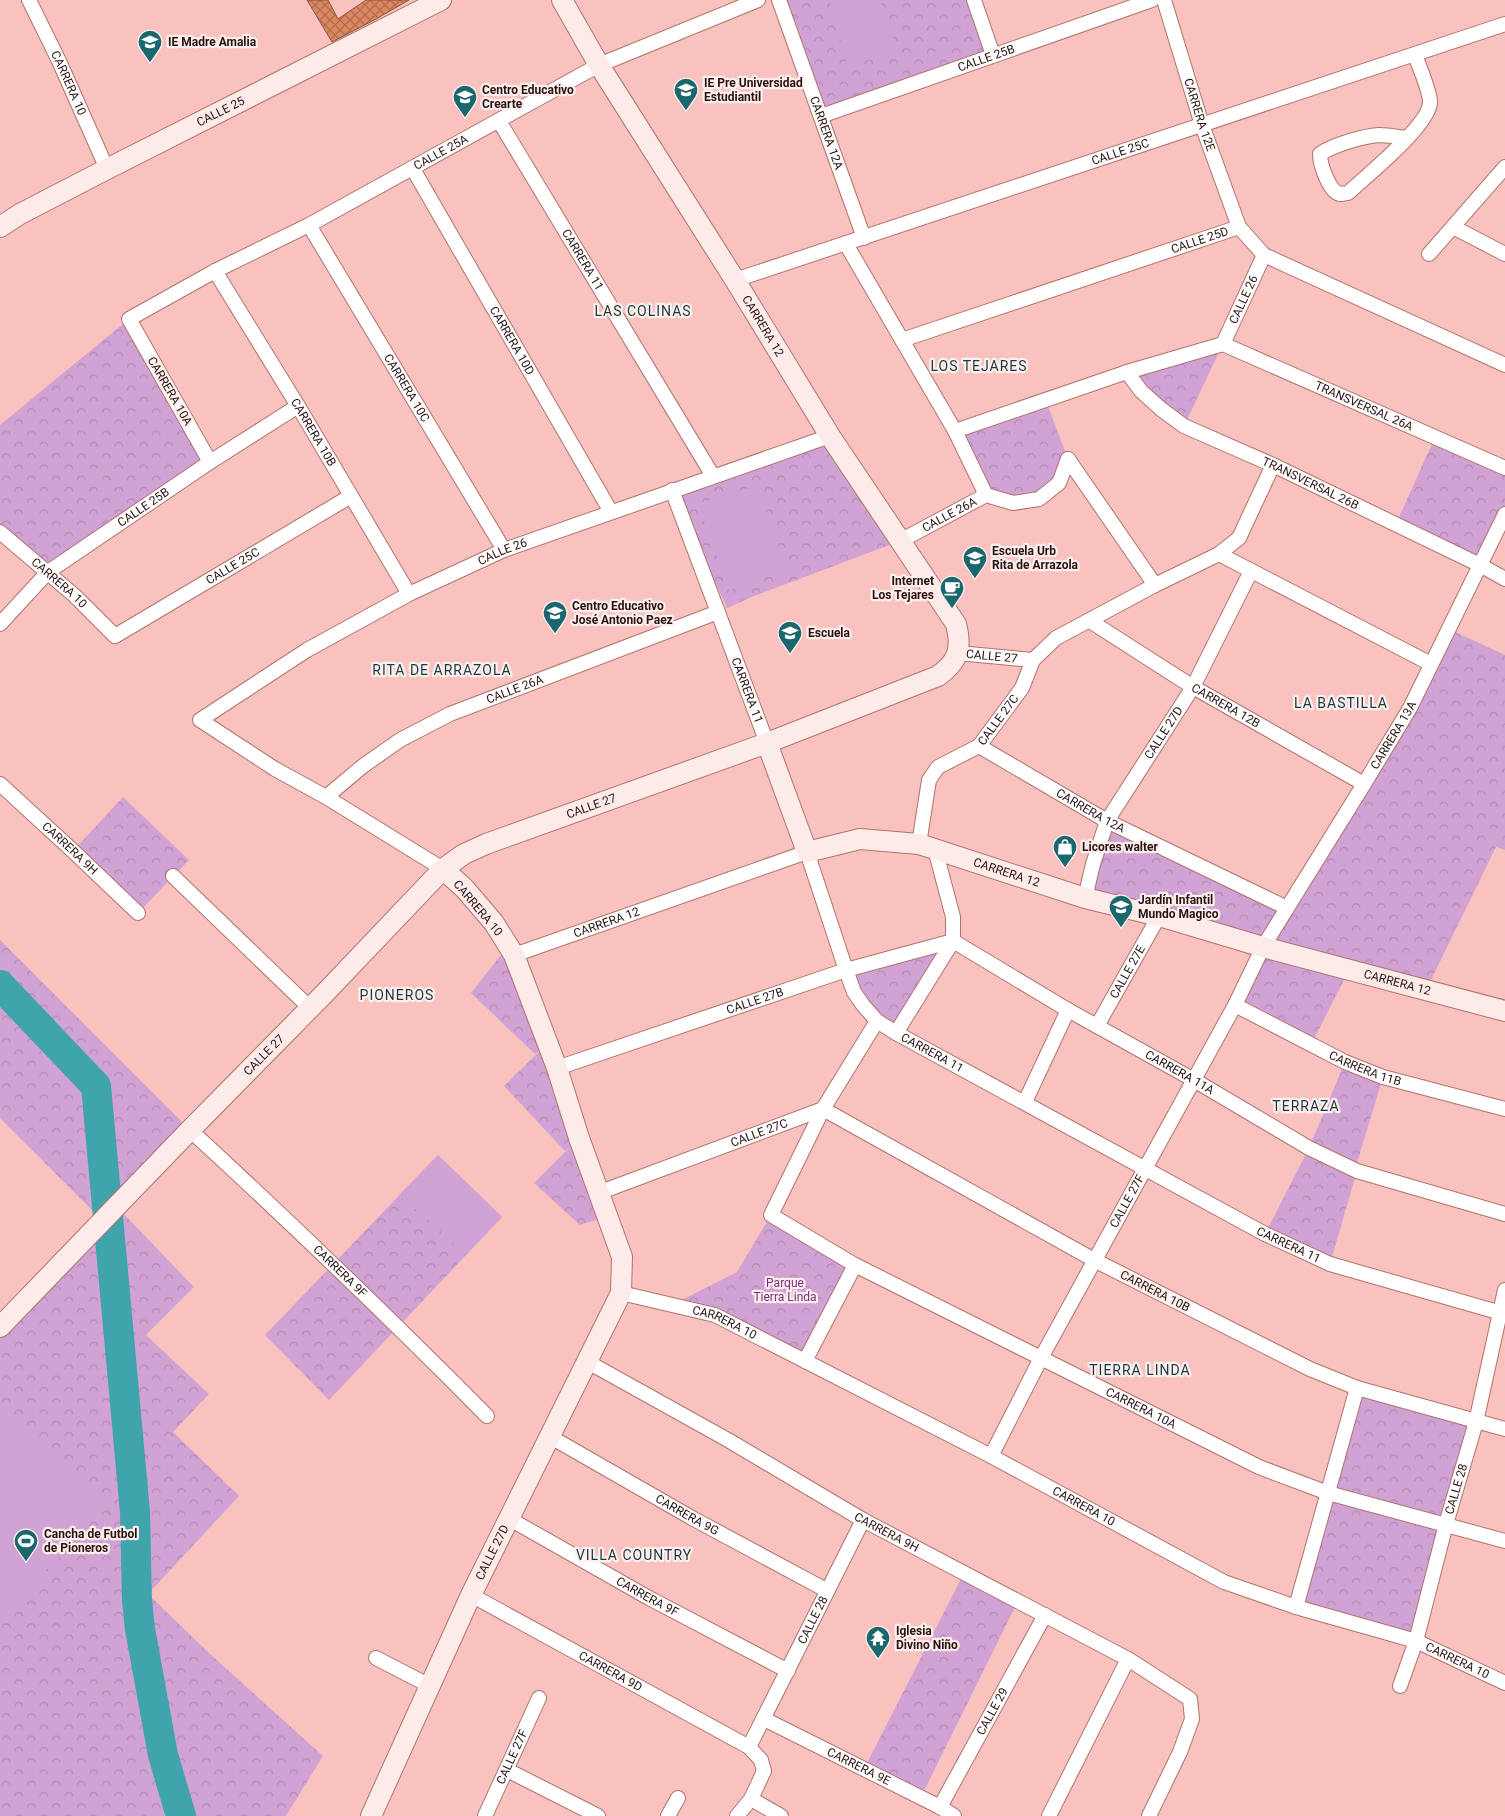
<svg xmlns="http://www.w3.org/2000/svg" width="1505" height="1816" font-family="Roboto,sans-serif">
	<defs>
		<pattern id="forest-crowns" width="20" height="18" patternUnits="userSpaceOnUse" patternTransform="scale(1.25)"><rect width="20" height="18" fill="#d1a2d4"/><path d="M2 6a3 3 0 1 1 6 0M12 15a3 3 0 1 1 6 0" fill="none" stroke="#b38ab5"/></pattern>
		<pattern id="building-cross-hatch" width="8" height="8" patternUnits="userSpaceOnUse" patternTransform="scale(1.25)"><rect width="8" height="8" fill="#db8762"/><path d="M0 0l8 8M0 8l8-8" fill="none" stroke="#b26d4f"/></pattern>
	</defs>
	<rect width="100%" height="100%" fill="#f9c2be"/>
	<path fill="url(#forest-crowns)" d="M779,0H974L993,55L821,116Z
		M129,319L210,462L48,572L0,532V425Z
		M1223,344L1184,426L1127,372Z
		M1046,401L1068,459L1039,499L986,495L955,431Z
		M830,436L900,541L754,596L727,608L672,490Z
		M1435,437L1505,468V514L1480,565L1396,524Z
		M1449,629L1505,655V850L1496,847L1426,990L1349,970L1311,1045L1235,1005L1262,947L1085,898L1107,821L1287,908Z
		M123,797L189,860L138,913L73,851Z
		M0,940L190,1130L116,1206L194,1287L146,1335L209,1394L173,1432L239,1496L148,1594L209,1653L323,1756L286,1816H0V1327L102,1220L0,1118Z
		M953,941L896,1033L877,1021L850,972Z
		M508,946L608,1216L580,1225L534,1183L569,1148L565,1151L504,1086L543,1048L535,1054L471,993Z
		M1345,1062L1383,1077L1356,1166L1357,1171L1330,1264L1265,1234L1309,1148Z
		M438,1155L502,1217L329,1400L265,1335Z
		M771,1215L855,1265L805,1361L715,1315L672,1305L737,1272Z
		M1357,1388L1476,1422L1416,1641L1296,1607Z
		M964,1573L1018,1601L921,1797L864,1769Z"/>
	<path fill="#d1a2d4" d="M829,0H880L897,51L848,66Z
		M756,486L786,570L729,591L698,503Z
		M438,1155L502,1217L467,1254L399,1195Z
		M0,1401L106,1502L0,1622Z"/>
	<g fill="none" stroke-linecap="round" stroke-linejoin="round">
		<path stroke="#40a4ad" stroke-width="30" d="M0,985L96,1086L135,1512L137,1601L140,1629L163,1755L181,1816"/>
	</g>
	<path fill="url(#building-cross-hatch)" stroke="#87533c" d="M307,0H328L338,19L366,0H409L376,19L332,42Z"/>
	<g fill="none" stroke-linecap="round" stroke-linejoin="round">
		<defs>
			<g id="street">
				<path id="s1" d="M29,0L59,61L107,169"/>
				<path id="s2" d="M779,0L864,238"/>
				<path d="M974,0L993,55"/>
				<path id="s3" d="M1164,0L1202,125L1239,227L1264,255L1505,365"/>
				<path id="s4" d="M821,116L1152,0"/>
				<path id="s5" d="M499,121L713,476"/>
				<path d="M1407,138C1398,137 1388,135 1379,135C1363,136 1333,145 1320,154C1320,164 1329,192 1340,194C1341,194 1347,193 1348,193C1366,176 1430,125 1430,102C1430,91 1419,66 1415,55"/>
				<path id="s6" d="M413,169L611,512"/>
				<path id="s7" d="M309,225L504,550"/>
				<path d="M1453,227L1505,254"/>
				<path d="M846,244L955,431L986,495"/>
				<path d="M1429,254L1505,167"/>
				<path id="s8" d="M215,271L298,406L409,594"/>
				<path id="s9" d="M735,280L1505,24"/>
				<path id="s10" d="M902,340L1239,227"/>
				<path id="s11" d="M1223,344L1505,468"/>
				<path id="s12" d="M1223,344L1264,255"/>
				<path id="s13" d="M1127,372L1141,391L1161,409L1184,426L1273,465L1480,565L1505,579"/>
				<path d="M955,431L1127,372L1223,344"/>
				<path d="M1068,459L1155,585"/>
				<path id="s14" d="M210,462L129,319L215,271L309,225L599,65L758,0"/>
				<path id="s15" d="M672,490L767,743"/>
				<path id="s16" d="M0,532L75,596L115,636L351,496"/>
				<path id="s17" d="M900,541L986,495L1013,503L1039,499L1059,483L1068,459"/>
				<path d="M1219,554L1431,664"/>
				<path id="s18" d="M1090,621L1193,687L1364,784"/>
				<path id="s19" d="M0,624L48,572L210,462L298,406"/>
				<path id="s20" d="M958,653L1033,660"/>
				<path id="s21" d="M979,746L1107,821L1287,908"/>
				<path id="s22" d="M0,784L73,851L138,913"/>
				<path id="s23" d="M326,797L363,766L400,740L450,714L718,612"/>
				<path id="s24" d="M919,844L929,780L938,767L979,746L1022,688L1033,660L1056,638L1155,585L1219,554L1239,538L1273,465"/>
				<path id="s25" d="M443,869L326,797L275,769L200,720L307,650L409,594L504,550L830,436"/>
				<path d="M173,876L310,1008"/>
				<path id="s26" d="M1085,898L1093,864L1107,821L1193,687L1251,571"/>
				<path id="s27" d="M953,941L1068,1010L1194,1080L1309,1148L1357,1171L1505,1214"/>
				<path id="s28" d="M514,955L807,852L846,970L854,992L863,1005L877,1021L896,1033L1265,1234L1330,1264L1505,1314"/>
				<path id="s29" d="M1235,1005L1345,1062L1383,1077L1505,1109"/>
				<path id="s30" d="M1097,1026L1159,916"/>
				<path d="M896,1033L953,941V917L935,849"/>
				<path id="s31" d="M557,1068L846,970L953,941"/>
				<path d="M1025,1102L1068,1010"/>
				<path id="s32" d="M190,1130C291,1223 390,1318 487,1416"/>
				<path id="s33" d="M598,1193L823,1109L877,1021"/>
				<path id="s34" d="M621,1293L715,1315L991,1456L1224,1582L1296,1607L1416,1641L1505,1683"/>
				<path id="s35" d="M586,1361L728,1440L863,1520L1128,1659L1190,1699L1192,1719L1180,1752L1149,1816"/>
				<path d="M805,1361L855,1265"/>
				<path id="s36" d="M1505,1429L1357,1388L1310,1369L1096,1261L823,1109L771,1215L855,1265L1259,1467L1328,1493L1505,1541"/>
				<path id="s37" d="M549,1436L692,1518L826,1590"/>
				<path id="s38" d="M991,1456L1041,1358L1235,1005L1263,947L1364,784L1410,708L1505,514"/>
				<path id="s39" d="M508,1518L649,1598L788,1671"/>
				<path id="s40" d="M471,1595L749,1747L761,1760L764,1771L751,1799L737,1816"/>
				<path d="M1296,1607L1357,1388"/>
				<path d="M376,1658L430,1686"/>
				<path id="s41" d="M1400,1686L1416,1641L1446,1524L1476,1422L1505,1290"/>
				<path id="s42" d="M764,1719L940,1807L954,1816"/>
				<path id="s43" d="M749,1747L863,1520"/>
				<path d="M507,1770L598,1816"/>
				<path d="M751,1799L781,1816"/>
				<path id="s44" d="M940,1807L1045,1615"/>
				<path id="s45" d="M485,1816L539,1698"/>
				<path d="M668,1816L678,1798"/>
				<path d="M1049,1816L1128,1659"/>
			</g>
			<g id="secondary">
				<path id="s46" d="M0,227L20,214L107,169L441,0"/>
				<path id="s47" d="M767,743L807,852L860,839L919,844L1085,898L1159,916L1263,947L1505,1011"/>
				<path id="s48" d="M0,1327L190,1130L324,994L443,869L464,854L486,844L767,743L938,676C959,661 962,648 956,624L830,436L735,280L599,65L562,0"/>
				<path id="s49" d="M371,1816L471,1595L621,1293L622,1257L579,1138L557,1068L514,955L494,923L465,889L443,869"/>
			</g>
		</defs>
		<use href="#street" stroke="#b0736e" stroke-width="16"/>
		<use href="#secondary" stroke="#b0736e" stroke-width="22"/>
		<use href="#street" stroke="#fff" stroke-width="14"/>
		<use href="#secondary" stroke="#fdebe9" stroke-width="20"/>
	</g>
	<defs>
		<symbol id="school-pin" viewBox="-11 -11 22 30"><path d="M0 17L-7.5 6A9.5 9.5 0 1 1 7.5 6Z" fill="#1b676e" stroke="#fdefed"/><path d="M0-5L7-2L0 1L-7-2ZM-4 1L0 2.5L4 1V4Q0 6-4 4Z" fill="#fff"/></symbol>
		<symbol id="university-pin" viewBox="-11 -11 22 30"><path d="M0 17L-7.5 6A9.5 9.5 0 1 1 7.5 6Z" fill="#1b676e" stroke="#fdefed"/><path d="M0-5L7-2L0 1L-7-2ZM-4 1L0 2.5L4 1V4Q0 6-4 4Z" fill="#fff"/></symbol>
		<symbol id="cafe-pin" viewBox="-11 -11 22 30"><path d="M0 17L-7.5 6A9.5 9.5 0 1 1 7.5 6Z" fill="#1b676e" stroke="#fdefed"/><path d="M-5.5-4.5H6V0H3Q3 3.5 0 3.5H-2.5Q-5.5 3.5-5.5 0ZM3-3.2v2h1.7v-2ZM-6 4.5H4V6H-6Z" fill="#fff"/></symbol>
		<symbol id="shop-pin" viewBox="-11 -11 22 30"><path d="M0 17L-7.5 6A9.5 9.5 0 1 1 7.5 6Z" fill="#1b676e" stroke="#fdefed"/><path d="M-5-2.5h2.3a2.7 3.5 0 0 1 5.4 0H5L5.5 6h-11ZM-1.5-2.5h3a1.5 2.3 0 0 0-3 0Z" fill="#fff"/></symbol>
		<symbol id="stadium-pin" viewBox="-11 -11 22 30"><path d="M0 17L-7.5 6A9.5 9.5 0 1 1 7.5 6Z" fill="#1b676e" stroke="#fdefed"/><path d="M0-5a6.5 5 0 1 0 0 10a6.5 5 0 1 0 0-10ZM-3.5-1.8h7v3.6h-7Z" fill="#fff"/></symbol>
		<symbol id="temple-pin" viewBox="-11 -11 22 30"><path d="M0 17L-7.5 6A9.5 9.5 0 1 1 7.5 6Z" fill="#1b676e" stroke="#fdefed"/><path d="M0-6L5-2H3V0L6.5 2.5H4V6H1.5V3h-3V6H-4V2.5H-6.5L-3 0V-2H-5Z" fill="#fff"/></symbol>
	</defs>
	<g fill-rule="evenodd">
		<use href="#school-pin" x="136" y="28" width="28" height="38"/>
		<use href="#university-pin" x="672" y="76" width="28" height="38"/>
		<use href="#school-pin" x="451" y="83" width="28" height="38"/>
		<use href="#school-pin" x="961" y="544" width="28" height="38"/>
		<use href="#cafe-pin" x="938" y="574" width="28" height="38"/>
		<use href="#school-pin" x="541" y="599" width="28" height="38"/>
		<use href="#school-pin" x="776" y="619" width="28" height="38"/>
		<use href="#shop-pin" x="1051" y="833" width="28" height="38"/>
		<use href="#school-pin" x="1107" y="893" width="28" height="38"/>
		<use href="#stadium-pin" x="12" y="1527" width="28" height="38"/>
		<use href="#temple-pin" x="864" y="1624" width="28" height="38"/>
	</g>
	<g text-anchor="middle" stroke-width="4.5" stroke-linejoin="round" paint-order="stroke">
		<g font-size="12" font-weight="bold" fill="#291210" stroke="#fdefed" text-anchor="start">
			<text x="168" y="46">IE Madre Amalia</text>
			<text x="704" y="87">IE Pre Universidad<tspan x="704" dy="14">Estudiantil</tspan></text>
			<text x="482" y="94">Centro Educativo<tspan x="482" dy="14">Crearte</tspan></text>
			<text x="992" y="555">Escuela Urb<tspan x="992" dy="14">Rita de Arrazola</tspan></text>
			<text x="934" y="585" text-anchor="end">Internet<tspan x="934" dy="14">Los Tejares</tspan></text>
			<text x="572" y="610">Centro Educativo<tspan x="572" dy="14">José Antonio Paez</tspan></text>
			<text x="808" y="637">Escuela</text>
			<text x="1082" y="851">Licores walter</text>
			<text x="1138" y="904">Jardín Infantil<tspan x="1138" dy="14">Mundo Magico</tspan></text>
			<text x="44" y="1538">Cancha de Futbol<tspan x="44" dy="14">de Pioneros</tspan></text>
			<text x="896" y="1635">Iglesia<tspan x="896" dy="14">Divino Niño</tspan></text>
		</g>
		<g font-size="12" fill="#291210" stroke="#fdefed">
			<text dy="4" stroke="none"><textPath href="#s4" startOffset="175">CALLE 25B</textPath></text>
			<text dy="4" stroke="none"><textPath href="#s1" startOffset="92">CARRERA 10</textPath></text>
			<text dy="4" stroke="none"><textPath href="#s46" startOffset="249">CALLE 25</textPath></text>
			<text dy="4" stroke="none"><textPath href="#s3" startOffset="120">CARRERA 12E</textPath></text>
			<text dy="4" stroke="none"><textPath href="#s2" startOffset="141">CARRERA 12A</textPath></text>
			<text dy="4" stroke="none"><textPath href="#s9" startOffset="406">CALLE 25C</textPath></text>
			<text dy="4" stroke="none"><textPath href="#s14" startOffset="518">CALLE 25A</textPath></text>
			<text dy="4" stroke="none"><textPath href="#s10" startOffset="314">CALLE 25D</textPath></text>
			<text dy="4" stroke="none"><textPath href="#s5" startOffset="162">CARRERA 11</textPath></text>
			<text dy="4" stroke="none"><textPath href="#s12" startOffset="49">CALLE 26</textPath></text>
			<text transform="translate(763 326) rotate(59)" y="4">CARRERA 12</text>
			<text dy="4" stroke="none"><textPath href="#s6" startOffset="198">CARRERA 10D</textPath></text>
			<text dy="4" stroke="none"><textPath href="#s7" startOffset="190">CARRERA 10C</textPath></text>
			<text transform="translate(170 391) rotate(60)" y="4">CARRERA 10A</text>
			<text dy="4" stroke="none"><textPath href="#s11" startOffset="154">TRANSVERSAL 26A</textPath></text>
			<text dy="4" stroke="none"><textPath href="#s8" startOffset="189">CARRERA 10B</textPath></text>
			<text dy="4" stroke="none"><textPath href="#s13" startOffset="218">TRANSVERSAL 26B</textPath></text>
			<text dy="4" stroke="none"><textPath href="#s19" startOffset="186">CALLE 25B</textPath></text>
			<text dy="4" stroke="none"><textPath href="#s17" startOffset="56">CALLE 26A</textPath></text>
			<text dy="4" stroke="none"><textPath href="#s25" startOffset="632">CALLE 26</textPath></text>
			<text dy="4" stroke="none"><textPath href="#s16" startOffset="292">CALLE 25C</textPath></text>
			<text dy="4" stroke="none"><textPath href="#s16" startOffset="78">CARRERA 10</textPath></text>
			<text dy="4" stroke="none"><textPath href="#s20" startOffset="34">CALLE 27</textPath></text>
			<text dy="4" stroke="none"><textPath href="#s23" startOffset="219">CALLE 26A</textPath></text>
			<text dy="4" stroke="none"><textPath href="#s15" startOffset="214">CARRERA 11</textPath></text>
			<text dy="4" stroke="none"><textPath href="#s18" startOffset="160">CARRERA 12B</textPath></text>
			<text dy="4" stroke="none"><textPath href="#s24" startOffset="159">CALLE 27C</textPath></text>
			<text dy="4" stroke="none"><textPath href="#s26" startOffset="185">CALLE 27D</textPath></text>
			<text dy="4" stroke="none"><textPath href="#s38" startOffset="826">CARRERA 13A</textPath></text>
			<text dy="4" stroke="none"><textPath href="#s48" startOffset="799">CALLE 27</textPath></text>
			<text dy="4" stroke="none"><textPath href="#s21" startOffset="129">CARRERA 12A</textPath></text>
			<text dy="4" stroke="none"><textPath href="#s22" startOffset="95">CARRERA 9H</textPath></text>
			<text dy="4" stroke="none"><textPath href="#s47" startOffset="322">CARRERA 12</textPath></text>
			<text transform="translate(478 908) rotate(50)" y="4">CARRERA 10</text>
			<text dy="4" stroke="none"><textPath href="#s28" startOffset="98">CARRERA 12</textPath></text>
			<text dy="4" stroke="none"><textPath href="#s30" startOffset="62">CALLE 27E</textPath></text>
			<text dy="4" stroke="none"><textPath href="#s47" startOffset="728">CARRERA 12</textPath></text>
			<text dy="4" stroke="none"><textPath href="#s31" startOffset="209">CALLE 27B</textPath></text>
			<text dy="4" stroke="none"><textPath href="#s28" startOffset="559">CARRERA 11</textPath></text>
			<text dy="4" stroke="none"><textPath href="#s48" startOffset="379">CALLE 27</textPath></text>
			<text dy="4" stroke="none"><textPath href="#s29" startOffset="145">CARRERA 11B</textPath></text>
			<text dy="4" stroke="none"><textPath href="#s27" startOffset="262">CARRERA 11A</textPath></text>
			<text dy="4" stroke="none"><textPath href="#s33" startOffset="172">CALLE 27C</textPath></text>
			<text dy="4" stroke="none"><textPath href="#s38" startOffset="289">CALLE 27F</textPath></text>
			<text dy="4" stroke="none"><textPath href="#s28" startOffset="964">CARRERA 11</textPath></text>
			<text dy="4" stroke="none"><textPath href="#s32" startOffset="206">CARRERA 9F</textPath></text>
			<text transform="translate(1155 1291) rotate(27)" y="4">CARRERA 10B</text>
			<text dy="4" stroke="none"><textPath href="#s34" startOffset="108">CARRERA 10</textPath></text>
			<text dy="4" stroke="none"><textPath href="#s36" startOffset="1292">CARRERA 10A</textPath></text>
			<text dy="4" stroke="none"><textPath href="#s41" startOffset="205">CALLE 28</textPath></text>
			<text dy="4" stroke="none"><textPath href="#s34" startOffset="512">CARRERA 10</textPath></text>
			<text dy="4" stroke="none"><textPath href="#s37" startOffset="159">CARRERA 9G</textPath></text>
			<text dy="4" stroke="none"><textPath href="#s35" startOffset="346">CARRERA 9H</textPath></text>
			<text dy="4" stroke="none"><textPath href="#s49" startOffset="290">CALLE 27D</textPath></text>
			<text dy="4" stroke="none"><textPath href="#s39" startOffset="160">CARRERA 9F</textPath></text>
			<text dy="4" stroke="none"><textPath href="#s43" startOffset="142">CALLE 28</textPath></text>
			<text dy="4" stroke="none"><textPath href="#s34" startOffset="918">CARRERA 10</textPath></text>
			<text dy="4" stroke="none"><textPath href="#s40" startOffset="159">CARRERA 9D</textPath></text>
			<text dy="4" stroke="none"><textPath href="#s44" startOffset="109">CALLE 29</textPath></text>
			<text dy="4" stroke="none"><textPath href="#s45" startOffset="65">CALLE 27F</textPath></text>
			<text dy="4" stroke="none"><textPath href="#s42" startOffset="106">CARRERA 9E</textPath></text>
		</g>
		<g font-size="12" fill="#772e7e" stroke="#fdefed">
			<text x="785" y="1287">Parque<tspan x="785" dy="14">Tierra Linda</tspan></text>
		</g>
		<g font-size="14" letter-spacing="1" fill="#193b3e" stroke="#fdefed">
			<text x="643" y="316">LAS COLINAS</text>
			<text x="979" y="371">LOS TEJARES</text>
			<text x="442" y="675">RITA DE ARRAZOLA</text>
			<text x="1341" y="708">LA BASTILLA</text>
			<text x="397" y="1000">PIONEROS</text>
			<text x="1306" y="1111">TERRAZA</text>
			<text x="1140" y="1375">TIERRA LINDA</text>
			<text x="634" y="1560">VILLA COUNTRY</text>
		</g>
	</g>
</svg>
